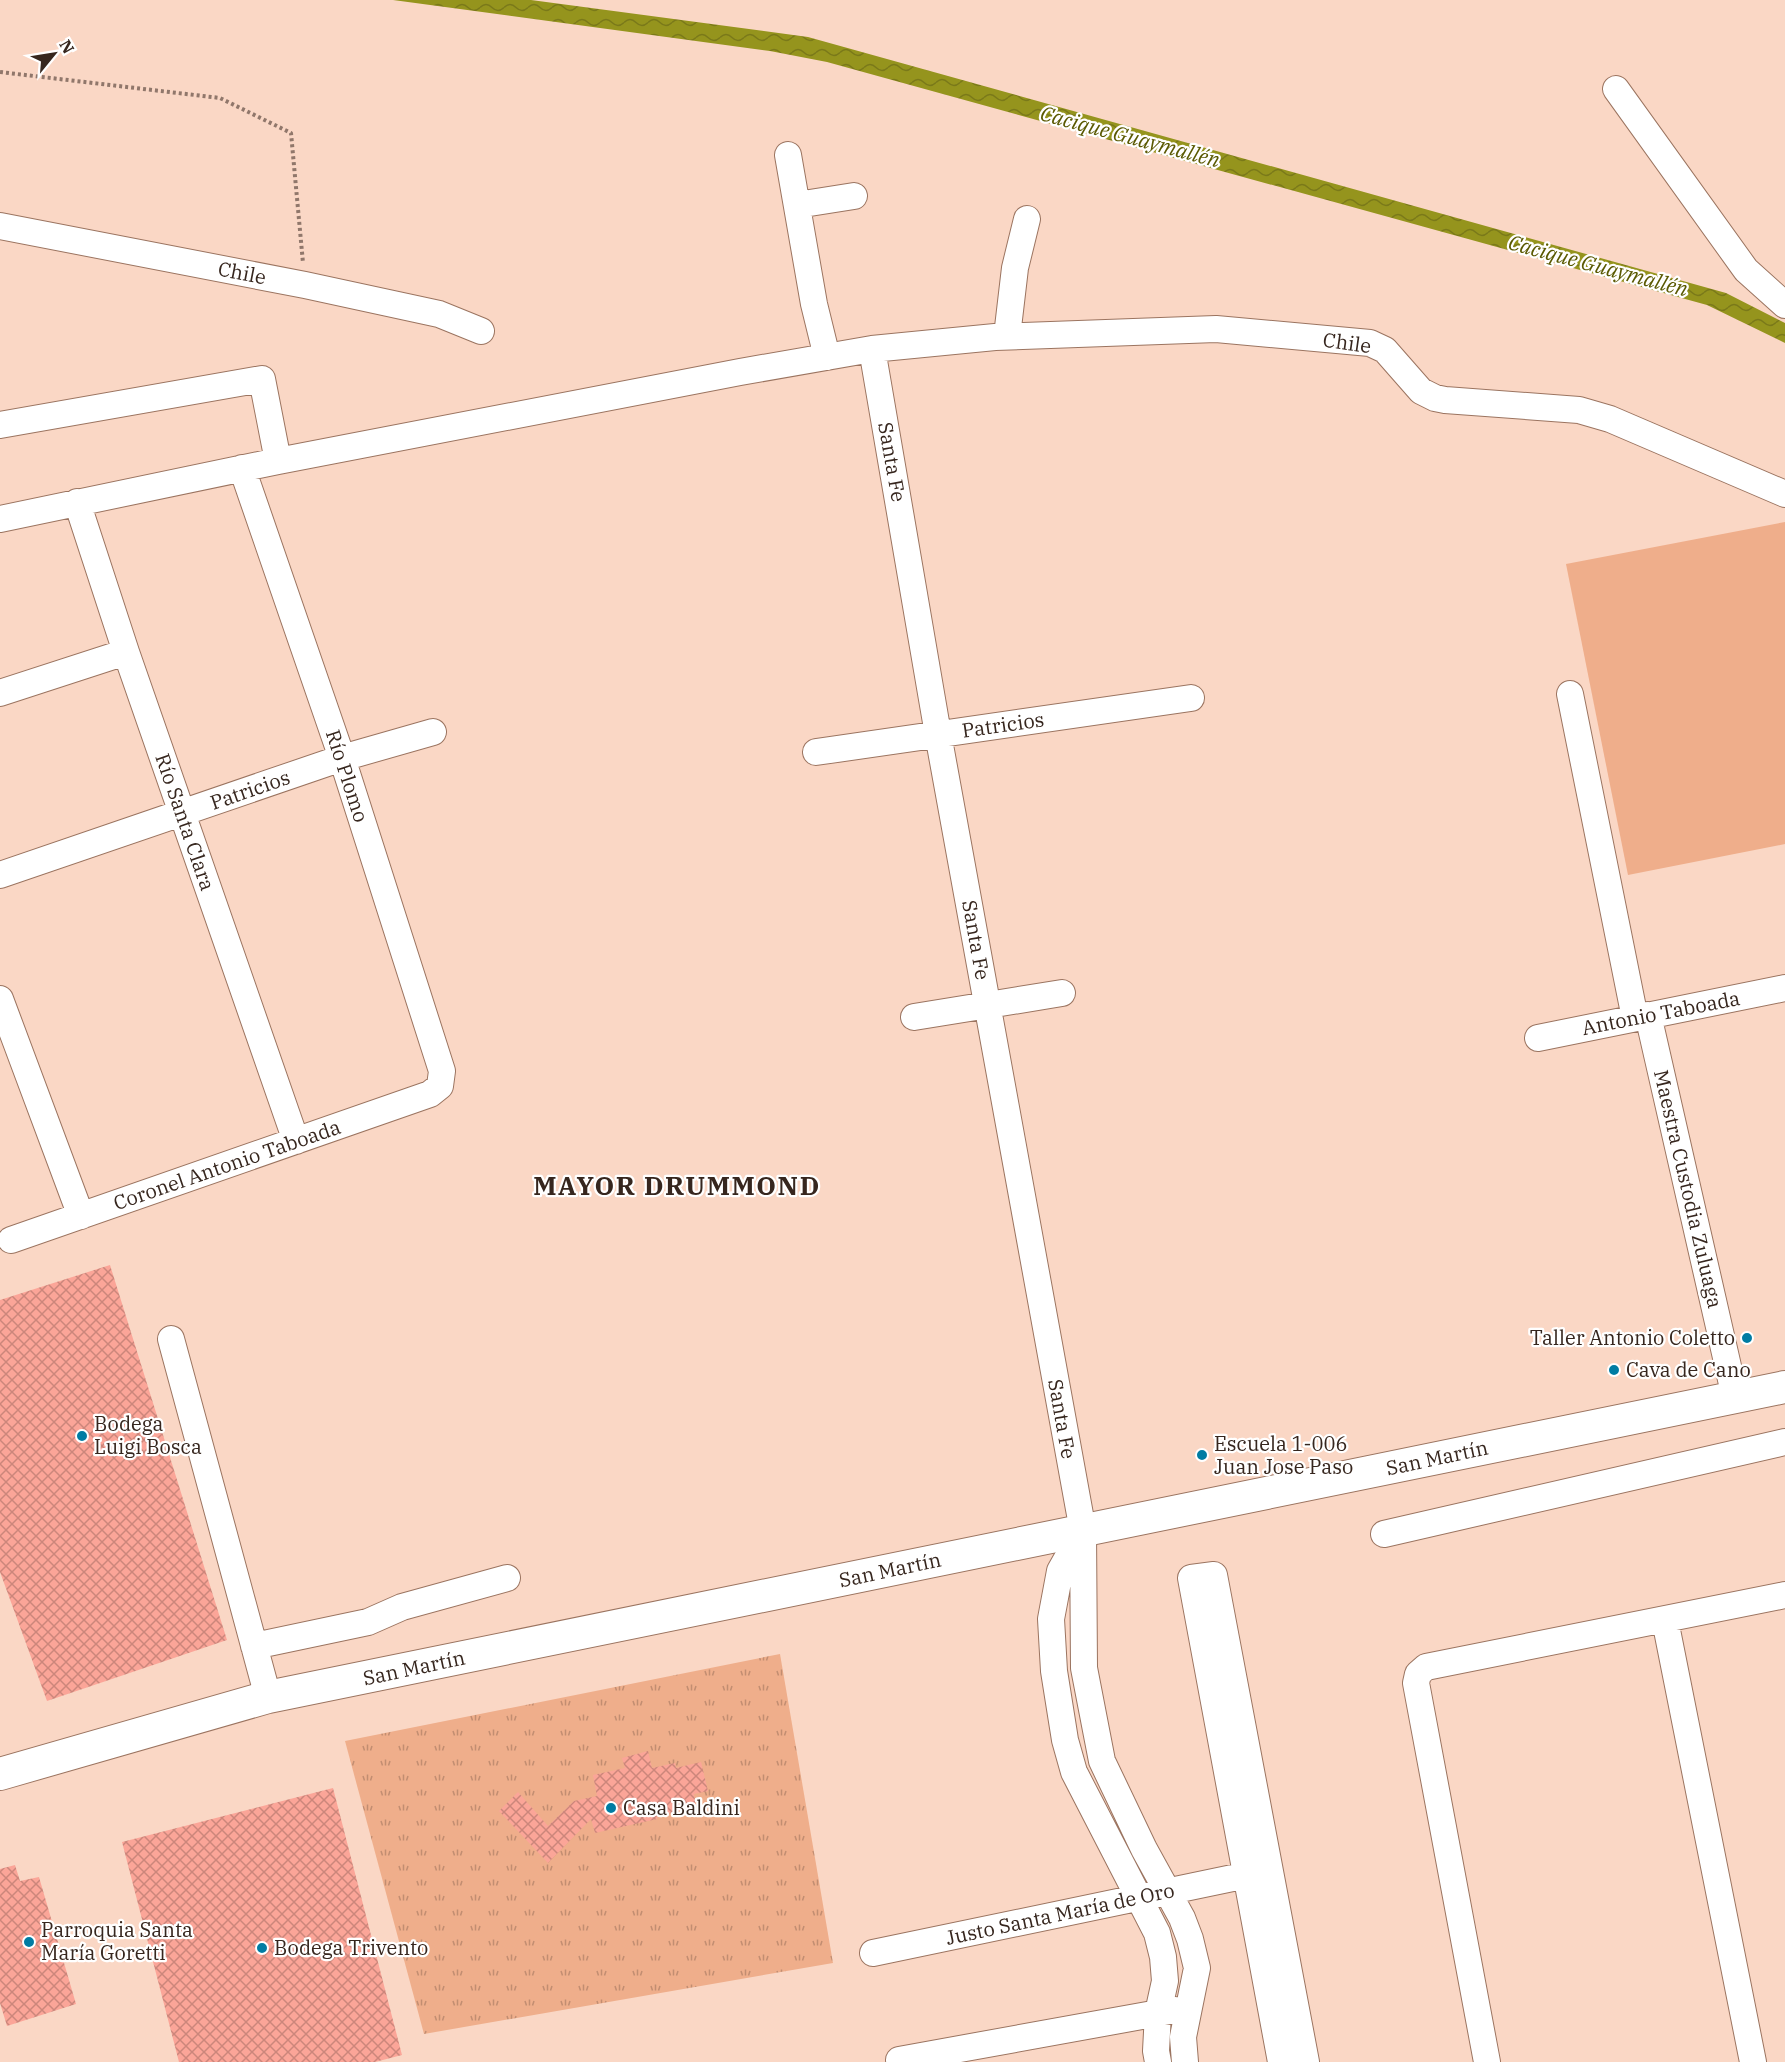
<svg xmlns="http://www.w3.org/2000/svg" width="1785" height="2062" font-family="'IBM Plex Serif',serif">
	<defs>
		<pattern id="grass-tufts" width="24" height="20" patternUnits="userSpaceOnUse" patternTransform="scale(1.5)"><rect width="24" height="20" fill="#efae8b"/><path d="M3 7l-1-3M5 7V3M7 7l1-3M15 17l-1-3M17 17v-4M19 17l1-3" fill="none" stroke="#c28d71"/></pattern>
		<pattern id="water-waves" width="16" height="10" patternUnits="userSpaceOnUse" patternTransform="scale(1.5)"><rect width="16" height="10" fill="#95941d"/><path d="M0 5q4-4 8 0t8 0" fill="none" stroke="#7a7919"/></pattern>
		<pattern id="building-cross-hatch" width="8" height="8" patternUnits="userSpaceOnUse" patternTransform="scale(1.5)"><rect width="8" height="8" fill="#fba598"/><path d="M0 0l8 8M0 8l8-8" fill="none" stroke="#cc867b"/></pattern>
	</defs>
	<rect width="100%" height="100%" fill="#fad7c5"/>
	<path fill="url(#grass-tufts)" d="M780,1654L833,1963L424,2034L345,1741Z"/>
	<path fill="#efae8b" d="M1785,522V844L1628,875L1566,564Z"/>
	<path fill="url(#water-waves)" d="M393,0H531L808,37L1726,293L1785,323V343L1707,305L827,62L770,51Z"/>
	<path fill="url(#building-cross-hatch)" d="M110,1265L227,1640L47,1701L0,1572V1300Z
		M648,1751L652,1768L675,1763L676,1768L701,1762L708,1791L694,1794L696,1806L657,1817V1819L595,1833L591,1819L548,1863L499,1811L518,1792L548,1826L574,1801L597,1796L593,1775L625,1768L622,1758Z
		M333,1788L402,2055L375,2062H179L122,1842Z
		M15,1865L20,1881L39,1877L76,2004L7,2026L0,2003V1869Z"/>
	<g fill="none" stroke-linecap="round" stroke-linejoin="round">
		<defs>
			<path id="minor" d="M1616,89L1746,270L1785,305
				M788,155L814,304L827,357
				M797,205L854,196
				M0,226L305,285L439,314L481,331
				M1007,336L1015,268L1027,219
				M872,349L938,734L1083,1531L1084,1668L1102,1761L1144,1849L1182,1918L1190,1939L1197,1968L1183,2037L1185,2062
				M0,425L262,379L278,461
				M77,502L126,652L296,1141
				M0,519L278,461L740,372L872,349L995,337L1216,329L1370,343L1385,350L1421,391L1435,398L1445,400L1579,410L1610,419L1785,494
				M0,693L126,652
				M1570,694L1635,1018
				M816,752L1191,698
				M0,875L342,758L433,732
				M0,999L81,1216
				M1648,1015L1735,1397
				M914,1017L1062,993
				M1538,1038L1785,988
				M11,1240L430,1094L440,1086L442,1071L342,758L242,468
				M171,1339L268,1697
				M1081,1534L1060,1571L1051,1619L1054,1671L1065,1740L1074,1772L1157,1933L1163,1957L1165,1981L1158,2013L1156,2051L1158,2062
				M1384,1534L1785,1442
				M1665,1620L1753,2062
				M254,1646L368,1622L402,1607L507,1578
				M873,1953L1247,1875
				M899,2060L1175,2010
				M1281,2062L1191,1578L1214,1575L1306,2062
				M1487,2062L1416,1683L1418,1674L1426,1667L1785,1595"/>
			<path id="major" d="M0,1774L268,1697L1785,1387"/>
		</defs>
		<use href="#minor" stroke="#9b7460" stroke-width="28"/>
		<use href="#major" stroke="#9b7460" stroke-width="34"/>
		<path stroke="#90776b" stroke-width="4" stroke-dasharray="3 3" stroke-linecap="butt" d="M0,72L220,98L291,133L303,263"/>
		<use href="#minor" stroke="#fff" stroke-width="26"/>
		<use href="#major" stroke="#fff" stroke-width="32"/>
	</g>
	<g fill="#007ca3" stroke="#fff" stroke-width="2">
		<circle cx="1747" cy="1338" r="6"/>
		<circle cx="1614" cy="1370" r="6"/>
		<circle cx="82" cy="1436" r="6"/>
		<circle cx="1202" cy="1455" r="6"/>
		<circle cx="611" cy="1808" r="6"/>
		<circle cx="29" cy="1942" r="6"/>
		<circle cx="262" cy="1948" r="6"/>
	</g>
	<g text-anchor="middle" stroke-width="4.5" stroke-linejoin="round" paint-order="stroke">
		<g font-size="20" fill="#36261e" stroke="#fff">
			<text transform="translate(242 273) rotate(11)" y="7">Chile</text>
			<text transform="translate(1347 343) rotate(8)" y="7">Chile</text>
			<text transform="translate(892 462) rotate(80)" y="7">Santa Fe</text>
			<text transform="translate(1003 725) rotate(-8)" y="7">Patricios</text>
			<text transform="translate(347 776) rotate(72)" y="7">Río Plomo</text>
			<text transform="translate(250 790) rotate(-19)" y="7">Patricios</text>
			<text transform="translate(185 822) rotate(71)" y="7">Río Santa Clara</text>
			<text transform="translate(976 940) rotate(80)" y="7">Santa Fe</text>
			<text transform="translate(1661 1013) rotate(-11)" y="7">Antonio Taboada</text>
			<text transform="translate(227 1165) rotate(-19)" y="7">Coronel Antonio Taboada</text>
			<text transform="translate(1688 1189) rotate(77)" y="7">Maestra Custodia Zuluaga</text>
			<text transform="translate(1062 1419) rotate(80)" y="7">Santa Fe</text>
			<text transform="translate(1437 1458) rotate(-12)" y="7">San Martín</text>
			<text transform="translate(890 1570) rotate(-12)" y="7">San Martín</text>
			<text transform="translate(414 1668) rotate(-12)" y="7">San Martín</text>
			<text transform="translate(1060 1914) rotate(-12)" y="7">Justo Santa María de Oro</text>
		</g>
		<g font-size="20" fill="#36261e" stroke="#fff" text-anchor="start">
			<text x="1735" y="1345" text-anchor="end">Taller Antonio Coletto</text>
			<text x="1626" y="1377">Cava de Cano</text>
			<text x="94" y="1431">Bodega<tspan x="94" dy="23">Luigi Bosca</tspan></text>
			<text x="1214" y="1451">Escuela 1-006<tspan x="1214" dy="23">Juan Jose Paso</tspan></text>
			<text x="623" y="1815">Casa Baldini</text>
			<text x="41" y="1937">Parroquia Santa<tspan x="41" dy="23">María Goretti</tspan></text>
			<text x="274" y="1955">Bodega Trivento</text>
		</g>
		<g font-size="21" font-style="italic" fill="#5a5902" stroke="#fff">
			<text transform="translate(1130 137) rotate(15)" y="7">Cacique Guaymallén</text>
			<text transform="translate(1598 266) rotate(15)" y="7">Cacique Guaymallén</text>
		</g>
		<g font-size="26" font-weight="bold" letter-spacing="1.5" fill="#36261e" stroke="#fff">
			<text x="677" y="1195">MAYOR DRUMMOND</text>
		</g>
	</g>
	<g transform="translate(54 54) rotate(60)" stroke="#ffffff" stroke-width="4.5" paint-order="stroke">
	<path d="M0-4.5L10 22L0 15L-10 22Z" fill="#36261e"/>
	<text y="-9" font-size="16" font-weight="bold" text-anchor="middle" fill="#36261e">N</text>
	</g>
</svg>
